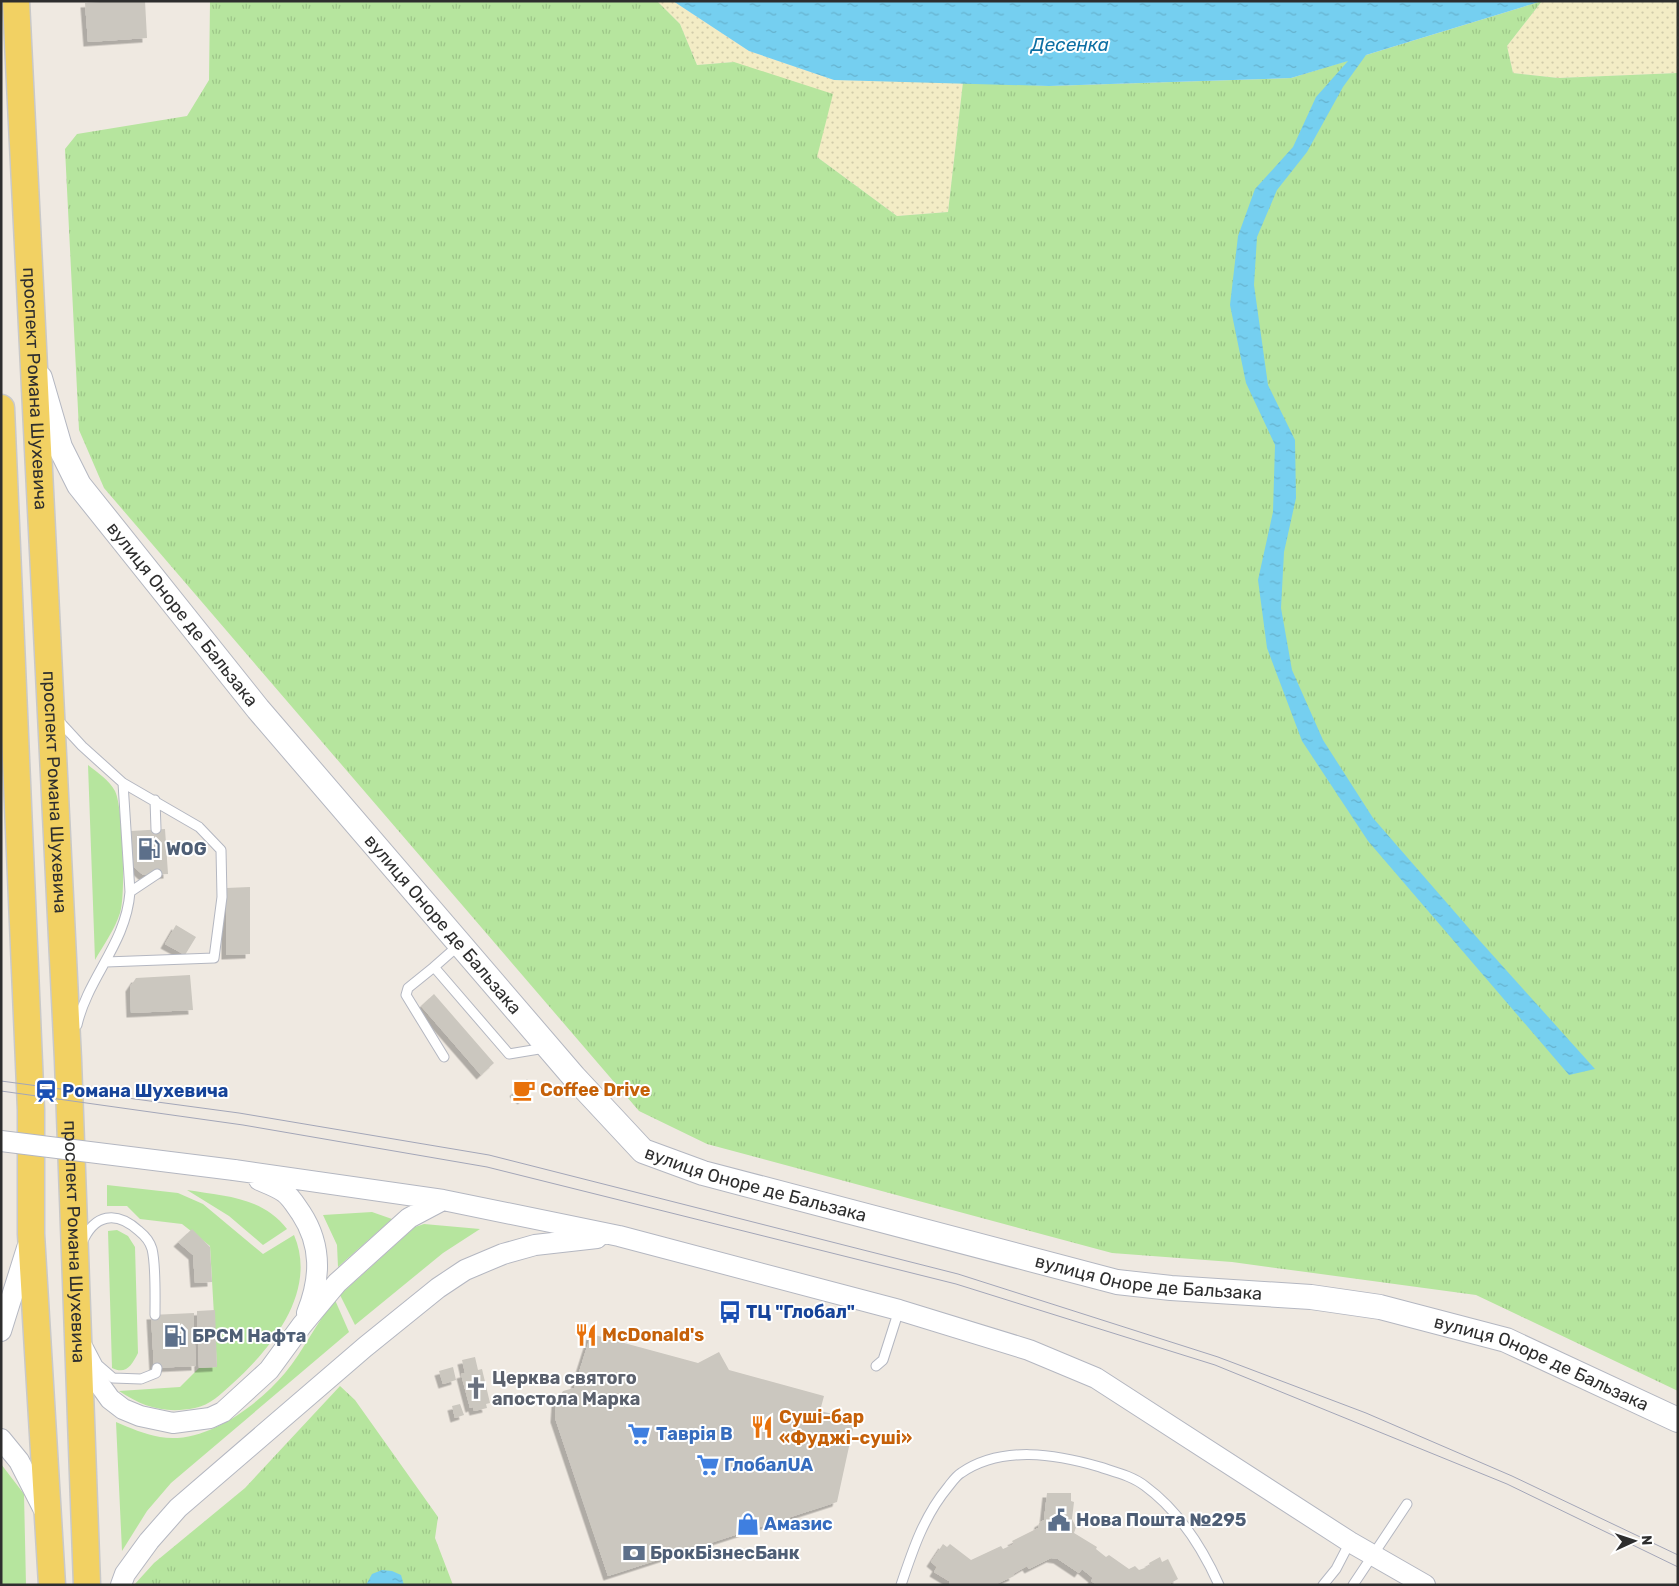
<svg xmlns="http://www.w3.org/2000/svg" width="1679" height="1586" font-family="Rubik,sans-serif">
	<defs>
		<pattern id="sand-dots" width="8" height="8" patternUnits="userSpaceOnUse" patternTransform="scale(1.25)"><rect width="8" height="8" fill="#f3ecc5"/><path d="M2 2h.1M6 6h.1" fill="none" stroke="#d1cbaa" stroke-width="1.8" stroke-linecap="round"/></pattern>
		<pattern id="park-tufts" width="24" height="20" patternUnits="userSpaceOnUse" patternTransform="scale(1.25)"><rect width="24" height="20" fill="#b6e59e"/><path d="M3 7l-1-3M5 7V3M7 7l1-3M15 17l-1-3M17 17v-4M19 17l1-3" fill="none" stroke="#9dc588"/></pattern>
		<pattern id="water-ripples" width="26" height="14" patternUnits="userSpaceOnUse" patternTransform="scale(1.25)"><rect width="26" height="14" fill="#75cff0"/><path d="M2 4q2-2 4 0t4 0M15 11q2-2 4 0t4 0" fill="none" stroke="#66b2ce"/></pattern>
		<filter id="shadow"><feDropShadow dx="-4.5" dy="4.5" stdDeviation="0" flood-color="#0004"/></filter>
	</defs>
	<rect width="100%" height="100%" fill="#efe9e1"/>
	<path fill="#b6e59e" d="M88,765C97,772 109,780 115,791C123,807 126,895 120,913C115,929 103,946 95,960Z
		M107,1185L178,1193L203,1204L263,1254L294,1235C318,1291 272,1348 232,1384C221,1394 210,1405 195,1408C165,1414 143,1407 119,1391L180,1387L199,1368L217,1367L210,1246L182,1224L140,1219L127,1206H107Z
		M187,1190C224,1196 263,1197 287,1229L263,1245L229,1216Z
		M372,1212L392,1219L338,1267L337,1245L323,1215Z
		M424,1224L480,1229L443,1253L355,1325L340,1295L415,1227Z
		M117,1230L128,1236L135,1247L138,1353C132,1365 126,1375 112,1368L108,1231Z
		M335,1300L349,1332L171,1483L147,1511L122,1551L116,1422C130,1428 144,1434 160,1437C205,1445 257,1406 285,1373C304,1350 316,1323 335,1300Z
		M1,1464L24,1494L26,1585H1Z"/>
	<path fill="url(#sand-dots)" d="M657,1H673L749,51L834,80L963,82L948,212L897,216L817,157L734,62L697,65L680,24Z
		M1542,1H1678V73L1558,78L1513,73L1507,46Z"/>
	<path fill="url(#park-tufts)" d="M210,1H657L680,24L697,65L734,62L833,94L817,157L897,216L948,212L963,82L1049,86L1291,78L1542,1L1507,46L1513,73L1558,78L1678,73V1391L1476,1295L1232,1262L1112,1253L707,1144L639,1111L104,488L79,430L65,149L77,134L187,116L209,80Z
		M340,1386L355,1400L438,1517L435,1538L453,1585H134L154,1563L245,1488Z"/>
	<path fill="url(#water-ripples)" d="M673,1H1542L1366,55L1343,87L1307,152L1277,190L1257,237L1254,285L1268,385L1295,440L1296,498L1284,552L1281,608L1292,670L1323,740L1373,818L1480,941L1595,1069L1569,1075L1368,841L1302,741L1267,648L1258,580L1273,512L1275,445L1246,383L1230,305L1238,236L1255,189L1293,147L1316,97L1348,61L1291,78L1049,86L834,80L749,51Z
		M382,1570L392,1571L401,1575L404,1585H366L372,1574Z"/>
	<path fill="#cbc7bf" filter="url(#shadow)" d="M115,1H145L147,38L88,42L85,3Z
		M165,829L168,874L143,875L133,866L131,831Z
		M250,887V954L226,955V888Z
		M176,925L196,937L185,955L165,944Z
		M190,975L193,1010L131,1013L130,987L136,978Z
		M434,994L494,1063L481,1075L421,1006Z
		M527,1079L535,1088L522,1100L514,1092Z
		M192,1229L210,1247L212,1282L195,1283L193,1255L178,1242Z
		M215,1310L217,1367L199,1368L198,1344H195L196,1366L154,1368L151,1315L194,1313V1328H197V1311Z
		M591,1334L698,1363L719,1352L729,1370L824,1396L820,1411L855,1419L837,1502L608,1576L555,1418L556,1403L563,1391L574,1388Z
		M475,1357L478,1370L482,1369L490,1403L486,1404L487,1408L474,1411L473,1407L470,1408L461,1374L465,1373L462,1360Z
		M453,1367L456,1380L443,1384L439,1371Z
		M460,1404L464,1415L455,1418L452,1406Z
		M1047,1493H1071V1501L1074,1502L1072,1519L1076,1527L1074,1533L1097,1547L1096,1549L1106,1557L1109,1555L1129,1569L1135,1566L1139,1570L1150,1566L1149,1563L1160,1557L1162,1562L1168,1559L1178,1579L1171,1583V1585H1097L1091,1581L1093,1578L1082,1569L1079,1573L1058,1559L1051,1558L1029,1569L1027,1566L1013,1574L1014,1576L994,1585H950L949,1581L934,1572L937,1567L931,1562L943,1544L947,1547L950,1544L971,1560L1001,1546L1003,1549L1014,1544L1012,1541L1038,1528L1039,1523L1044,1520Z"/>
	<g fill="none" stroke-linecap="round" stroke-linejoin="round">
		<defs>
			<path id="service" d="M59,721L82,746L123,783L199,827L221,850L222,897L214,958L106,962
				M155,800L156,829
				M130,892L157,874
				M459,945L434,967L509,1054L545,1048
				M434,967L408,988L406,995L444,1057
				M77,1025C88,977 126,944 130,892L123,783
				M82,1243C94,1214 116,1210 139,1231C144,1235 150,1242 152,1249C156,1265 155,1297 155,1315
				M87,1344L98,1365L113,1378L141,1379L156,1373L157,1368
				M876,1366L883,1360L899,1310
				M901,1585C913,1549 924,1516 948,1487C952,1482 956,1476 961,1473C1002,1445 1056,1454 1100,1467C1115,1472 1132,1476 1145,1486C1179,1511 1202,1547 1219,1585
				M1323,1585L1336,1569L1350,1542
				M1353,1585L1407,1504"/>
			<path id="tertiary" d="M234,1170L443,1200L619,1236L899,1310L1029,1350L1096,1378L1350,1542L1425,1585
				M259,1180C266,1183 277,1187 284,1192C291,1197 296,1206 301,1213C322,1245 321,1278 307,1313
				M1,1331L27,1248
				M80,1357L110,1399L123,1409L140,1416L173,1423L210,1418L223,1412L269,1370L302,1325L337,1283L409,1218L443,1200
				M1,1439L19,1461L45,1512
				M121,1585L125,1574L149,1541L178,1508L365,1347L438,1288L465,1270L503,1254L535,1245L597,1238"/>
			<g id="secondary">
				<path id="s1" d="M40,378L60,447L79,485L258,709L574,1077L643,1151L703,1173L1117,1282L1171,1288L1311,1297L1380,1307L1506,1340L1678,1420"/>
			</g>
			<g id="primary">
				<path id="s2" d="M16,1L68,1060L87,1585"/>
				<path d="M1,408L31,1110V1234L52,1585"/>
			</g>
		</defs>
		<use href="#service" stroke="#b4b7c1" stroke-width="11"/>
		<use href="#tertiary" stroke="#b4b7c1" stroke-width="22"/>
		<use href="#secondary" stroke="#b4b7c1" stroke-width="26"/>
		<use href="#primary" stroke="#c9c9c9" stroke-width="29"/>
		<use href="#service" stroke="#fff" stroke-width="9"/>
		<use href="#tertiary" stroke="#fff" stroke-width="20"/>
		<use href="#secondary" stroke="#fff" stroke-width="24"/>
		<use href="#primary" stroke="#f2d163" stroke-width="26"/>
		<path stroke="#a3a6b8" stroke-width="1" d="M1,1081L239,1113L489,1155L958,1274L1218,1357L1366,1413L1512,1476L1678,1555
			M1,1091L243,1125L487,1167L956,1284L1215,1365L1507,1484L1678,1567"/>
		<defs>
			<path id="tertiary-bridge" d="M1,1141L234,1170"/>
		</defs>
		<use href="#tertiary-bridge" stroke="#b4b7c1" stroke-width="22" stroke-linecap="butt"/>
		<use href="#tertiary-bridge" stroke="#fff" stroke-width="20"/>
	</g>
	<defs>
		<symbol id="fuel-bare" viewBox="-9 -9 18 18"><path d="M-5.5-6h7V0h2V4h1.3V-2.5L3-4.5l.8-.8L6-3V5H2.5V1h-1V6h-7ZM-4.2-4.7v3.2H.2V-4.7Z" fill="#5c6f8a" stroke="#fff" stroke-width="2.5" paint-order="stroke"/></symbol>
		<symbol id="cafe-bare" viewBox="-9 -9 18 18"><path d="M-5.5-4.5H6V0H3Q3 3.5 0 3.5H-2.5Q-5.5 3.5-5.5 0ZM3-3.2v2h1.7v-2ZM-6 4.5H4V6H-6Z" fill="#e8710a" stroke="#fff" stroke-width="2.5" paint-order="stroke"/></symbol>
		<symbol id="station-bare" viewBox="-9 -9 18 18"><path d="M-3-6H3Q5-6 5-4V2Q5 4 3 4L4.5 6H3L1.5 4h-3L-3 6H-4.5L-3 4Q-5 4-5 2V-4Q-5-6-3-6ZM-3.5-4v3h7v-3ZM-3.5 1v1.5H-2V1ZM2 1v1.5H3.5V1Z" fill="#1a4fb4" stroke="#fff" stroke-width="2.5" paint-order="stroke"/></symbol>
		<symbol id="bus-bare" viewBox="-9 -9 18 18"><path d="M-5-6H5V4H4V6H2V4H-2V6H-4V4H-5ZM-3.5-4V0h7V-4ZM-3.5 1.2v1.5H-2V1.2ZM2 1.2v1.5H3.5V1.2Z" fill="#1a4fb4" stroke="#fff" stroke-width="2.5" paint-order="stroke"/></symbol>
		<symbol id="restaurant-bare" viewBox="-9 -9 18 18"><path d="M-5-6h1v4h1v-4h1v4h1v-4h1v5L-1.5 .5V6h-2V.5L-5-1ZM5-6V6H3V1.5H1.5Q1.5-4 5-6Z" fill="#e8710a" stroke="#fff" stroke-width="2.5" paint-order="stroke"/></symbol>
		<symbol id="church-bare" viewBox="-9 -9 18 18"><path d="M-1.2-6h2.4v3.5h3.3v2.4h-3.3V6h-2.4V-.1h-3.3v-2.4h3.3Z" fill="#6b7280" stroke="#fff" stroke-width="2.5" paint-order="stroke"/></symbol>
		<symbol id="supermarket-bare" viewBox="-9 -9 18 18"><path d="M-6-5.5h2.5l.6 2H6L4.5 2H-2.5L-4.4-4H-6ZM-1.5 3.2a1.3 1.3 0 1 0 .1 0ZM3 3.2a1.3 1.3 0 1 0 .1 0Z" fill="#3f7fe0" stroke="#fff" stroke-width="2.5" paint-order="stroke"/></symbol>
		<symbol id="civic-bare" viewBox="-9 -9 18 18"><path d="M-.6-6.5H3V-4.5H.6V-3L4-1V1h2V6H-6V1h2V-1L-.6-3ZM-1.2 2.5V6h2.4V2.5Z" fill="#5c6f8a" stroke="#fff" stroke-width="2.5" paint-order="stroke"/></symbol>
		<symbol id="shop-bare" viewBox="-9 -9 18 18"><path d="M-5-2.5h2.3a2.7 3.5 0 0 1 5.4 0H5L5.5 6h-11ZM-1.5-2.5h3a1.5 2.3 0 0 0-3 0Z" fill="#3f7fe0" stroke="#fff" stroke-width="2.5" paint-order="stroke"/></symbol>
		<symbol id="bank-bare" viewBox="-9 -9 18 18"><path d="M-6-4H6V4H-6ZM0-2.3a2.3 2.3 0 1 0 0 4.6a2.3 2.3 0 1 0 0-4.6Z" fill="#5c6f8a" stroke="#fff" stroke-width="2.5" paint-order="stroke"/></symbol>
	</defs>
	<g fill-rule="evenodd">
		<use href="#fuel-bare" x="133" y="833" width="32" height="32"/>
		<use href="#cafe-bare" x="508" y="1074" width="32" height="32"/>
		<use href="#station-bare" x="30" y="1075" width="32" height="32"/>
		<use href="#bus-bare" x="714" y="1296" width="32" height="32"/>
		<use href="#restaurant-bare" x="570" y="1319" width="32" height="32"/>
		<use href="#fuel-bare" x="159" y="1320" width="32" height="32"/>
		<use href="#church-bare" x="460" y="1372" width="32" height="32"/>
		<use href="#restaurant-bare" x="746" y="1411" width="32" height="32"/>
		<use href="#supermarket-bare" x="623" y="1418" width="32" height="32"/>
		<use href="#supermarket-bare" x="692" y="1449" width="32" height="32"/>
		<use href="#civic-bare" x="1043" y="1504" width="32" height="32"/>
		<use href="#shop-bare" x="732" y="1508" width="32" height="32"/>
		<use href="#bank-bare" x="618" y="1537" width="32" height="32"/>
	</g>
	<g text-anchor="middle" stroke-width="4" stroke-linejoin="round" paint-order="stroke">
		<g font-size="18" fill="#2e2e2e" stroke="#fff">
			<text dy="6" stroke="none"><textPath href="#s2" startOffset="388">проспект Романа Шухевича</textPath></text>
			<text dy="6" stroke="none"><textPath href="#s1" startOffset="280">вулиця Оноре де Бальзака</textPath></text>
			<text dy="6" stroke="none"><textPath href="#s2" startOffset="792">проспект Романа Шухевича</textPath></text>
			<text dy="6" stroke="none"><textPath href="#s1" startOffset="685">вулиця Оноре де Бальзака</textPath></text>
			<text dy="6" stroke="none"><textPath href="#s1" startOffset="1105">вулиця Оноре де Бальзака</textPath></text>
			<text dy="6" stroke="none"><textPath href="#s2" startOffset="1242">проспект Романа Шухевича</textPath></text>
			<text dy="6" stroke="none"><textPath href="#s1" startOffset="1510">вулиця Оноре де Бальзака</textPath></text>
			<text dy="6" stroke="none"><textPath href="#s1" startOffset="1915">вулиця Оноре де Бальзака</textPath></text>
		</g>
		<g font-size="18" font-weight="bold" fill="#4e5e75" stroke="#fff" text-anchor="start">
			<text x="166" y="855">WOG</text>
			<text x="192" y="1342">БРСМ Нафта</text>
			<text x="1076" y="1526">Нова Пошта №295</text>
			<text x="650" y="1559">БрокБізнесБанк</text>
		</g>
		<g font-size="18" font-weight="bold" fill="#c56008" stroke="#fff" text-anchor="start">
			<text x="540" y="1096">Coffee Drive</text>
			<text x="602" y="1341">McDonald's</text>
			<text x="779" y="1423">Суші-бар<tspan x="779" dy="21">«Фуджі-суші»</tspan></text>
		</g>
		<g font-size="18" font-weight="bold" fill="#164399" stroke="#fff" text-anchor="start">
			<text x="62" y="1097">Романа Шухевича</text>
			<text x="746" y="1318">ТЦ "Глобал"</text>
		</g>
		<g font-size="18" font-weight="bold" fill="#5b616d" stroke="#fff" text-anchor="start">
			<text x="492" y="1384">Церква святого<tspan x="492" dy="21">апостола Марка</tspan></text>
		</g>
		<g font-size="18" font-weight="bold" fill="#366cbe" stroke="#fff" text-anchor="start">
			<text x="656" y="1440">Таврія В</text>
			<text x="724" y="1471">ГлобалUA</text>
			<text x="764" y="1530">Амазис</text>
		</g>
		<g font-size="19" font-style="italic" fill="#0d6fa3" stroke="#fff">
			<text x="1070" y="51">Десенка</text>
		</g>
	</g>
	<rect width="1679" height="1586" fill="none" stroke="#2e2e2e" stroke-width="5"/>
	<g transform="translate(1634 1541) rotate(87)" stroke="#ffffff" stroke-width="4" paint-order="stroke">
	<path d="M0-4L9 19L0 12L-9 19Z" fill="#2e2e2e"/>
	<text y="-8" font-size="14" font-weight="bold" text-anchor="middle" fill="#2e2e2e">N</text>
	</g>
</svg>
